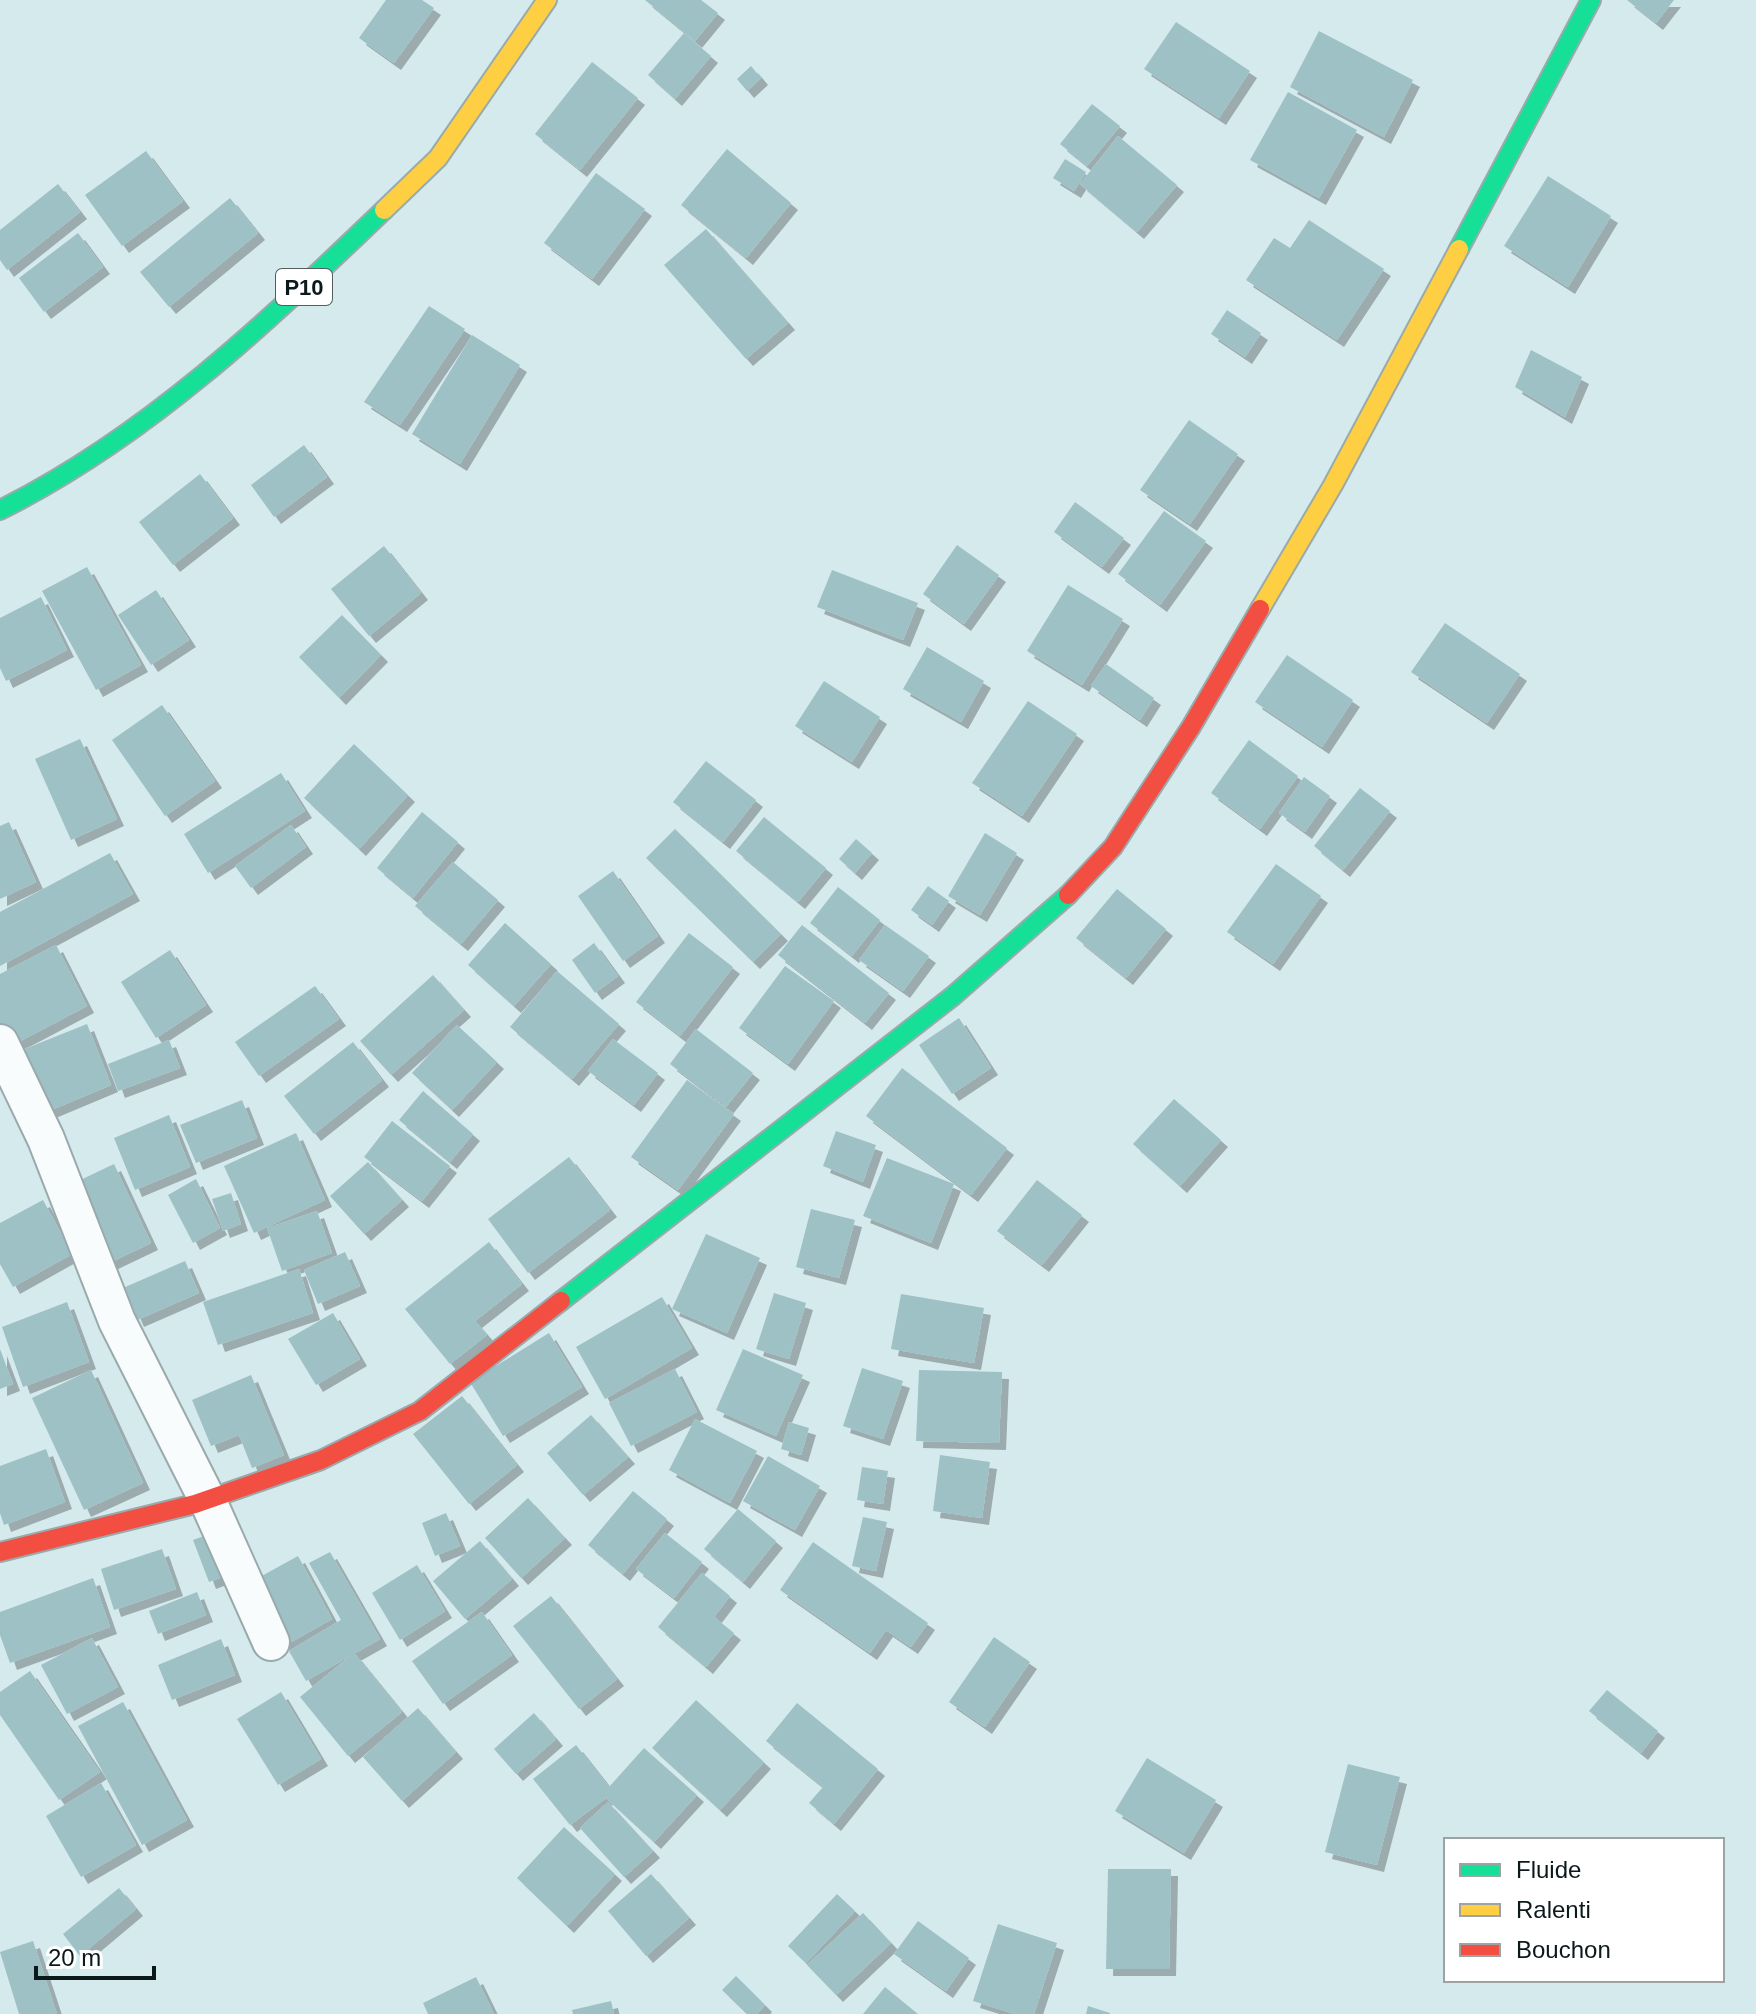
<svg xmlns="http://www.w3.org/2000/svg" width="1756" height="2014" font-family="Arial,sans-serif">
	<defs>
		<filter id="shadow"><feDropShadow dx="7" dy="7" stdDeviation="0" flood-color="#0004"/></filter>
	</defs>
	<rect width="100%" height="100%" fill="#d5eaed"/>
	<path fill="#9dc1c5" filter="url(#shadow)" d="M386,0H422L434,8L394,63L359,38Z
		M645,0H701L718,13L695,41Z
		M1627,0H1674L1656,23Z
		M1176,22L1250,71L1219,118L1144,69Z
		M1319,31L1413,80L1384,137L1290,87Z
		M684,33L711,56L675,99L648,75Z
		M592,62L638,98L580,170L535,134Z
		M751,66L761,78L747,91L737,79Z
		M1288,92L1357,130L1319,198L1250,160Z
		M1092,104L1120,126L1087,166L1060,144Z
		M1118,136L1177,185L1137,232L1080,184Z
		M727,149L791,203L746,258L681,205Z
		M146,151L183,201L122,246L85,195Z
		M1065,159L1086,172L1074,191L1053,178Z
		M596,173L645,209L592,279L544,243Z
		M1548,176L1611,216L1568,287L1504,246Z
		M58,184L80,212L7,270L0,260V230Z
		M230,198L258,233L169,307L140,272Z
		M1309,220L1384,269L1337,340L1246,280L1274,238L1290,248Z
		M706,229L788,323L746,359L664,265Z
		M78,233L103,267L44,312L19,278Z
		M429,306L465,329L400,425L364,402Z
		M1227,310L1261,333L1245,357L1211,334Z
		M472,335L520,365L460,464L412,434Z
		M1531,350L1582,377L1565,417L1515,387Z
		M1189,420L1238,454L1190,524L1140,490Z
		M304,445L327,477L274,517L251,485Z
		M200,474L233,518L173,565L139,522Z
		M1075,502L1124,538L1102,567L1054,532Z
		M1164,511L1206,541L1160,605L1118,574Z
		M957,545L999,575L964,624L923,594Z
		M384,546L421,593L369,636L331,589Z
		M87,567L141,665L96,690L42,591Z
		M832,570L918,603L903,640L817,607Z
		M1068,585L1123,619L1082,685L1027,651Z
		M156,590L189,640L151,665L118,615Z
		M41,597L67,650L6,681L0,668V618Z
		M342,615L381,655L339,698L299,657Z
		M1445,623L1520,674L1487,723L1411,672Z
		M927,647L984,681L961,722L903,689Z
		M1287,655L1353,700L1322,747L1255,702Z
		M1106,664L1154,698L1140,720L1091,686Z
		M824,681L880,717L852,762L795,726Z
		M1028,701L1077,734L1022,816L972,783Z
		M162,705L215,781L165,816L112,740Z
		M80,739L117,819L71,840L35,759Z
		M1249,740L1298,776L1260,829L1211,793Z
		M354,744L408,795L359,849L304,798Z
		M706,761L756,800L723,842L673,802Z
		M281,773L305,811L208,873L184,834Z
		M1304,777L1330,796L1305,832L1279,813Z
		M1360,788L1390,811L1343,870L1314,846Z
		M422,812L458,842L413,898L377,868Z
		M764,817L826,868L798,902L736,851Z
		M9,822L36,882L0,899V826Z
		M291,825L306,847L251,888L235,866Z
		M675,829L781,934L753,962L646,858Z
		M985,833L1017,853L980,915L948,896Z
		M856,839L872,853L855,873L839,859Z
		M110,853L133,894L0,966V912Z
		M453,862L498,900L461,944L415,906Z
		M1276,864L1321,896L1273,964L1227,932Z
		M613,871L658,936L623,961L578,896Z
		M928,886L949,901L932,925L911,910Z
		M838,887L880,920L852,956L810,923Z
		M1117,889L1166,929L1126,978L1076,938Z
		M505,923L551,964L514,1006L468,965Z
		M802,925L889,993L865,1023L778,955Z
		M885,925L929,956L903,991L859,960Z
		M689,933L733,967L680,1036L636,1002Z
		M594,943L618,976L595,993L572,960Z
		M56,945L87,1006L9,1047L0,1029V974Z
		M170,950L206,1005L156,1038L121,982Z
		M785,966L834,1001L788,1064L739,1028Z
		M557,971L619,1024L572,1079L510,1027Z
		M433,975L464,1010L391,1075L360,1041Z
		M315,986L339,1019L259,1076L235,1042Z
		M959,1018L991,1068L952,1094L919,1045Z
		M87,1024L111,1085L37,1116L12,1054Z
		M457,1025L497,1062L452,1110L412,1073Z
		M696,1029L753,1073L726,1107L670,1064Z
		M613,1039L658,1073L634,1105L588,1071Z
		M169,1040L180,1068L118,1091L108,1064Z
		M353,1042L382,1080L314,1134L284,1096Z
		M902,1068L1007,1148L971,1195L866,1116Z
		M687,1080L734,1114L678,1190L631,1157Z
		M423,1091L473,1134L450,1162L399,1120Z
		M1174,1099L1221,1140L1180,1186L1133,1144Z
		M242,1100L257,1138L196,1163L180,1125Z
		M169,1115L190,1167L135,1190L114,1138Z
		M392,1121L450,1166L422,1201L364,1157Z
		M836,1131L876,1145L863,1182L823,1166Z
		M296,1133L325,1200L254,1233L224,1166Z
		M569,1157L610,1210L528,1273L488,1219Z
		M887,1158L954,1184L931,1243L863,1216Z
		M368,1162L402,1200L364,1234L330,1196Z
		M114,1164L151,1243L107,1264L70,1185Z
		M196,1179L220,1228L193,1243L168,1195Z
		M1037,1180L1082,1215L1042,1265L997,1231Z
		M231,1193L241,1224L223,1231L212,1199Z
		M43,1200L72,1254L13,1287L0,1264V1223Z
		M811,1209L855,1220L839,1278L796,1267Z
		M317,1211L332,1253L282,1271L267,1228Z
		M706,1234L760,1258L727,1333L672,1309Z
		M489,1242L522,1284L475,1321L487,1335L450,1364L405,1309Z
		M345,1252L360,1286L318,1304L304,1270Z
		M185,1261L199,1293L137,1320L123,1288Z
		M299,1269L313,1313L218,1345L203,1302Z
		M774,1293L806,1303L789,1359L756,1349Z
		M901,1294L984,1308L974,1363L891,1349Z
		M662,1297L692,1348L605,1399L576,1347Z
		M67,1302L89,1362L23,1387L2,1327Z
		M333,1313L360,1359L316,1385L288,1339Z
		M549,1333L582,1387L503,1436L470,1382Z
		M0,1349L13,1384L0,1389Z
		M743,1349L803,1375L776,1436L716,1410Z
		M862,1368L903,1381L883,1439L843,1426Z
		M675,1369L697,1412L631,1446L609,1403Z
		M91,1370L143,1483L84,1510L32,1398Z
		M919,1370L1002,1372L999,1443L916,1441Z
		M251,1375L284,1455L252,1468L239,1435L211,1446L192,1400Z
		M462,1396L517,1465L469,1504L413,1434Z
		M591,1415L628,1457L583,1495L547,1453Z
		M695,1419L757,1451L730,1503L669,1470Z
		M789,1422L809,1428L801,1455L781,1449Z
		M46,1449L65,1502L4,1525L0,1513V1466Z
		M940,1455L990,1462L982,1518L933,1511Z
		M768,1456L820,1486L795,1530L743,1501Z
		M862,1467L888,1471L883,1504L857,1500Z
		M633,1491L667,1519L623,1574L588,1545Z
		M528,1498L565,1538L521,1578L485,1538Z
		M738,1509L776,1541L743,1582L704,1549Z
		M446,1513L460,1546L435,1556L422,1523Z
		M863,1517L887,1522L876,1571L852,1566Z
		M215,1532L230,1574L209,1582L193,1540Z
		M665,1533L702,1562L674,1598L636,1569Z
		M480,1541L512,1579L465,1619L433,1581Z
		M813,1542L928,1623L911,1647L886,1630L870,1653L780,1590Z
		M162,1549L176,1589L114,1610L101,1569Z
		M330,1552L380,1639L306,1681L289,1651L341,1620L309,1563Z
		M298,1556L332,1619L284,1646L249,1583Z
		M417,1565L445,1611L400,1640L372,1593Z
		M702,1573L730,1596L714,1617L734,1633L706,1667L658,1627Z
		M93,1578L110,1627L10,1663L0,1635V1612Z
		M197,1592L206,1615L158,1634L149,1611Z
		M551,1596L617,1679L579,1709L513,1626Z
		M482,1612L512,1655L443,1704L412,1661Z
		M994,1637L1030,1662L985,1727L949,1702Z
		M92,1638L118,1687L67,1714L41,1665Z
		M221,1639L235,1675L172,1700L158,1665Z
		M354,1653L402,1712L348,1756L300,1697Z
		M30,1671L100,1772L59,1800L0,1715V1692Z
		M1607,1690L1658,1731L1641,1753L1589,1711Z
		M281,1692L321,1759L278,1785L237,1719Z
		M696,1700L764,1762L720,1810L652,1748Z
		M123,1702L187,1820L142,1845L78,1726Z
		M797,1703L878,1769L834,1824L809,1803L823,1787L766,1741Z
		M418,1708L456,1752L402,1801L363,1757Z
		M534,1713L556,1739L516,1774L494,1749Z
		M576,1745L609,1787L644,1748L697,1795L654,1842L606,1798L570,1825L533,1779Z
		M1147,1758L1216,1800L1184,1853L1115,1811Z
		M1348,1764L1400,1777L1377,1865L1325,1852Z
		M101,1783L136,1845L81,1877L46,1816Z
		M608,1802L653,1851L624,1877L580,1828Z
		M564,1827L615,1874L567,1926L517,1878Z
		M1108,1869H1171L1169,1969H1106Z
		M651,1874L689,1918L646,1956L608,1911Z
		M119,1888L136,1909L80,1956L63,1934Z
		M837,1894L855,1911L806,1963L788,1946Z
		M863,1913L891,1943L836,1995L807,1965Z
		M918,1921L969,1958L946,1991L894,1954Z
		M998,1924L1057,1943L1034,2014H1015L973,2001Z
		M33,1941L57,2014H19L0,1952Z
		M736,1976L765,2005L757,2014H747L722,1990Z
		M476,1977L494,2014H428L423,2003Z
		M885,1987L918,2014H863Z
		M611,2001L614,2014H573L572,2010Z
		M1088,2006L1110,2013V2014H1086Z"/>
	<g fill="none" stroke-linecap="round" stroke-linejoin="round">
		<defs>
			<path id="street" d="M0,1043L46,1139L117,1321L208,1501L271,1642"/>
			<path id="fast" d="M1459,249L1591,0
				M0,510C148,436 266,323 384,210
				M561,1301L953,996L1068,895"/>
			<path id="slow" d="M384,210L438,158L547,0
				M1260,609L1333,485L1459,249"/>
			<path id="jam" d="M1068,895L1113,847L1191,727L1260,609
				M0,1552L195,1504L321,1460L420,1411L561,1301"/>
		</defs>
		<use href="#street" stroke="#9aaaac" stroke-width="40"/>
		<use href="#fast" stroke="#9aaaac" stroke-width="22"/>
		<use href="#slow" stroke="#9aaaac" stroke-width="22"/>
		<use href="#jam" stroke="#9aaaac" stroke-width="22"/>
		<use href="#street" stroke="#f9fcfc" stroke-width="36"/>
		<use href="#fast" stroke="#16e098" stroke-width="18"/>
		<use href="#slow" stroke="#ffcf43" stroke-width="18"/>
		<use href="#jam" stroke="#f24e42" stroke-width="18"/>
	</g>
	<g text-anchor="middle" stroke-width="8" stroke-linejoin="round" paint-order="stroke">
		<rect fill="#fff" stroke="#545e5f" stroke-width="2" x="276" y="269" width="56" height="36" rx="6"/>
		<g font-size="22" font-weight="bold" fill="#0b191b">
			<text x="304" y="295">P10</text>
		</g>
	</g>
	<rect x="1444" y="1838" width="280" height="144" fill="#ffffff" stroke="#9da3a4" stroke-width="2"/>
	<rect x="1460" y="1864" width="40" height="12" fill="#16e098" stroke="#9da3a4" stroke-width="2"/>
	<text x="1516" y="1878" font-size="24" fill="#0b191b">Fluide</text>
	<rect x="1460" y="1904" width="40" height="12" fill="#ffcf43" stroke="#9da3a4" stroke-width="2"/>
	<text x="1516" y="1918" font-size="24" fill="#0b191b">Ralenti</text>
	<rect x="1460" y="1944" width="40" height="12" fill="#f24e42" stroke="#9da3a4" stroke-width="2"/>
	<text x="1516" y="1958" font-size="24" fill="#0b191b">Bouchon</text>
	<path d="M36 1966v12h118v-12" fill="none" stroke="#0b191b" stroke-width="4"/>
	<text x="48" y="1966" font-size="24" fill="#0b191b" stroke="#ffffff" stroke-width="6" paint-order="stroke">20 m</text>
</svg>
